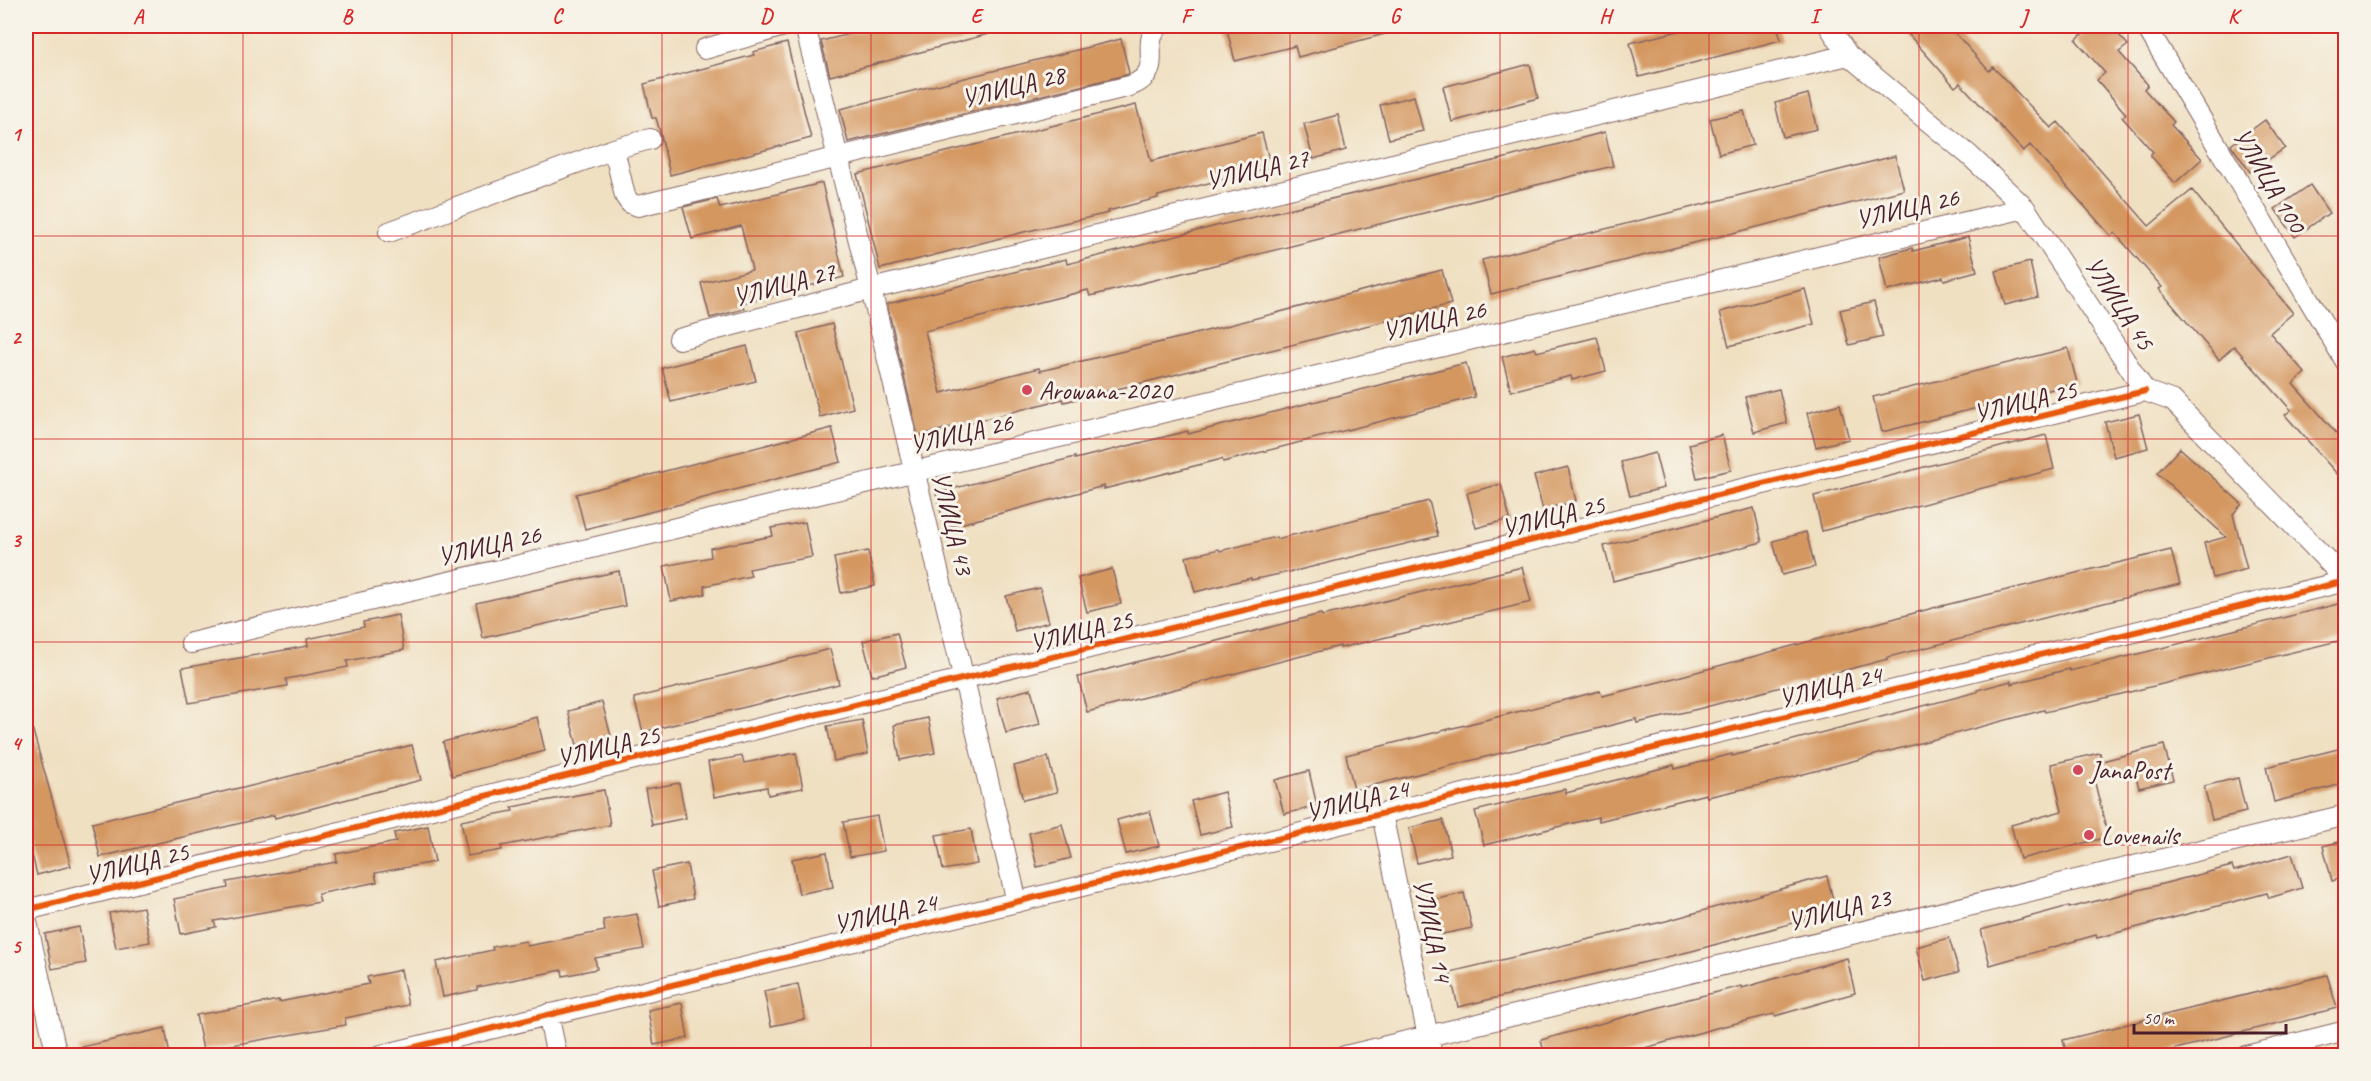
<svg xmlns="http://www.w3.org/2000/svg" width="2371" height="1081" font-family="Caveat,sans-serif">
	<rect width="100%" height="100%" fill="#f7f3e8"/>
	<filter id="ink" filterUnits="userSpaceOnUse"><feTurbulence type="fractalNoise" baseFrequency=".0167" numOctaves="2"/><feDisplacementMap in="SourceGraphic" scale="12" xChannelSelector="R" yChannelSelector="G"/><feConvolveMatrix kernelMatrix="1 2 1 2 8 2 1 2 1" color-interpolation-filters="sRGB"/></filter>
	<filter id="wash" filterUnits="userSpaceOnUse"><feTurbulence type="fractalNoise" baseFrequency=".008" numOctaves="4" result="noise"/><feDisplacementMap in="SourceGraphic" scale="24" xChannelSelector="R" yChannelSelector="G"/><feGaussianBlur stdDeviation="1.35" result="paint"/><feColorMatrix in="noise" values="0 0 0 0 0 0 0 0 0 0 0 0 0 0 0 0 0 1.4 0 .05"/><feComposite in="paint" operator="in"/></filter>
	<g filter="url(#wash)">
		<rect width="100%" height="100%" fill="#f0e0c2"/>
		<g id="blocks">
			<path fill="#d49760" d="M883,26H999L1000,31L830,76L821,41Z
				M1226,26H1396V31L1298,57L1295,46L1235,61Z
				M1699,26H1777L1781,40L1639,77L1630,43Z
				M1901,26H1949L1989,71L1993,67L2051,128L2058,122L2149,226L2192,190L2293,313L2270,333L2305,373L2293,384L2346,444V484L2285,415L2291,410L2234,346L2219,360L2159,289L2162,287L2115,233L2111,236L2030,145L2023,151L1960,83L1955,87Z
				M2077,26H2111L2128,45L2119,52L2148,85L2144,89L2174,122L2171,125L2202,159L2175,183L2150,155L2153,152L2122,117L2126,114L2097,80L2105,73L2076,40L2083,33Z
				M1121,39L1129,73L1126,75L848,142L840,109Z
				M787,43L811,138L670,175L661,135L656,118H652L644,84L754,55L753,52Z
				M1530,64L1538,98L1452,122L1443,87Z
				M1808,94L1817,129L1783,137L1775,103Z
				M1414,96L1423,131L1389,139L1380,105Z
				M1136,105L1151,161L1262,133L1271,167L1158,196V198L1108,211L1109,213L1028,231L880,269L857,174Z
				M1744,111L1753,145L1719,154L1710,119Z
				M1338,115L1346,150L1313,159L1304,124Z
				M2265,120L2285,148L2250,172L2231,145Z
				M1605,132L1613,166L1090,296L1088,290L925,331L941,393L1039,368L1040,371L1191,335L1442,270L1451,304L1166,377L1064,402L1063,399L918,436L887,304L1066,259L1067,264L1224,224L1498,160Z
				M1895,156L1904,190L1491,294L1482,260Z
				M822,183L844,277L742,303L744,309L710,318L701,283L752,270L741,226L692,239L683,207L717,199L720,208Z
				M2310,185L2329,213L2295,237L2275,209Z
				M1968,237L1977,271L1944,280L1943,277L1887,291L1879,257L1912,248L1913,251Z
				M2030,262L2038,297L2005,305L1996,271Z
				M1805,289L1814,324L1729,346L1720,312Z
				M1874,302L1883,337L1849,345L1840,310Z
				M832,324L853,408L820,417L798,333Z
				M1597,337L1606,371L1572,380L1571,376L1511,391L1502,357L1535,348L1537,352Z
				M747,346L756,381L671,402L662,368Z
				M2068,348L2077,383L1882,432L1873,397Z
				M1466,363L1475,397L1223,462L1222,459L1104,489V486L945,528L936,493L1075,457V459L1188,431V434Z
				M1779,389L1787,423L1754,432L1745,397Z
				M1840,404L1849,439L1816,447L1807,413Z
				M2139,414L2148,448L2114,457L2105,422Z
				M832,428L841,462L585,529L576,494Z
				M1722,435L1731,470L1697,478L1689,444Z
				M2046,435L2054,469L1822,531L1814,496Z
				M2180,448L2242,504L2233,514L2247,569L2213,578L2204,543L2226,537L2157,473Z
				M1655,453L1664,488L1630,496L1621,462Z
				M1568,467L1576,501L1543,510L1534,476Z
				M1501,484L1510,519L1476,528L1467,493Z
				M1429,501L1438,536L1299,570L1251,580V578L1195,592L1186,557L1219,549L1220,551L1276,537L1277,539Z
				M1754,508L1762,542L1613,581L1604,546Z
				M805,522L812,557L749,569L751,576L704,586L705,594L671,601L664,566L711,557L710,548L773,536L771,528Z
				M1806,532L1815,567L1782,575L1773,541Z
				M2171,550L2180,584L1888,657V659L1698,709L1637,723L1636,719L1354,790L1346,755L1600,691L1602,696L1663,681L1933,608Z
				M868,551L875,586L841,593L834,558Z
				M1522,567L1531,602L1391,636L1340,648V646L1087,712L1078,677L1321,614L1322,616L1365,606Z
				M1112,569L1121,604L1087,612L1078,578Z
				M619,571L625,606L483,638L476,603Z
				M1040,588L1049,622L1015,631L1006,596Z
				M2346,602V639L2101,699L2045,712L2044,710L1770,783L1707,797L1706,794L1599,821L1598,817L1484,845L1475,811L1565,789L1566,793L1674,765L1675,769L1732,754V756L1977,692V690L2011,681V684L2069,669L2070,671Z
				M398,615L404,650L347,661L348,667L286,679L287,686L189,703L182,668L308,646L307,639L364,627L363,622Z
				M897,633L906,667L872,676L863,641Z
				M830,649L839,684L643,732L634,698Z
				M1031,689L1040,724L1006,733L997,698Z
				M602,702L611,736L577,745L568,711Z
				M537,717L545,751L452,776L443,742Z
				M928,718L935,753L900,760L894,725Z
				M862,720L868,754L834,761L827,726Z
				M31,724L71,866L37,875L26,830V725Z
				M412,745L421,780L275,818L274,815L100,857L92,823L243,787V788Z
				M2164,745L2173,780L2139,788L2134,769L2094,779L2108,837L2020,859L2011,825L2062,811L2051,764L2100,753L2102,761Z
				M2346,747V783L2274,802L2266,767Z
				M796,753L803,788L768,795L767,787L714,797L708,762L742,756L744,763Z
				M1048,757L1057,792L1023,800L1014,766Z
				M1309,771L1317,806L1284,814L1275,780Z
				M2238,778L2246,812L2212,820L2204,786Z
				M679,783L686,818L652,825L645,789Z
				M604,790L610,825L501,846L502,850L468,856L461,821L513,811L512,807Z
				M1224,792L1233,827L1200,835L1191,801Z
				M1150,811L1159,846L1126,854L1117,820Z
				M877,816L884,851L850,857L843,822Z
				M1443,820L1451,855L1417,863L1409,828Z
				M1062,824L1071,858L1037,867L1029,833Z
				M428,826L435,862L375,873L377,882L318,894L320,902L214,921L216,927L181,934L174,899L228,888L227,882L337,862L336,854L396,842L394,833Z
				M971,829L977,864L943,870L936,835Z
				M2346,840V877L2332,881L2323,846Z
				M827,852L833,887L799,894L792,859Z
				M2292,854L2302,888L2269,898L2267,893L2097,938L2096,935L1990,965L1981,930L2069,906V908L2232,866L2234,871Z
				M687,864L693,899L659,906L652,871Z
				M1827,876L1836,911L1692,951L1458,1007L1450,972L1666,921Z
				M1464,893L1472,928L1438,935L1430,901Z
				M143,907L150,942L116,948L109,913Z
				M637,914L644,949L595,958L597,969L563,976L562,970L477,987V990L443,997L436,962L493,950L492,947L526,941L527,946L605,931L603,920Z
				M79,927L86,963L52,969L45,934Z
				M1949,938L1959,972L1925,981L1916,947Z
				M1847,958L1855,993L1775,1016L1774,1014L1716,1028L1617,1056H1545L1541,1040L1689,999L1741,986L1742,988Z
				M401,970L408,1005L345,1018L346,1025L203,1050L196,1015L279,1000V1002L369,984L367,977Z
				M2327,975L2337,1008L2148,1056H2067L2063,1040Z
				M798,984L805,1019L771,1026L764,991Z
				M682,1003L688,1038L654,1045L648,1010Z
				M165,1028L170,1056H78L77,1048Z"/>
		</g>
	</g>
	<g filter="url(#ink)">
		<use href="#blocks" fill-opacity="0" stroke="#846360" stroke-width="1.5"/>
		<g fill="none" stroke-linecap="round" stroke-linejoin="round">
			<defs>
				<path id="minor" d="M805,26L871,289L1017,902
					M1829,26L1848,55L1969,155L2025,208L2145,391L2173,401L2346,580
					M2146,26L2346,362
					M705,49L784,26
					M614,149L650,139
					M389,232L614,149L625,196L630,203L638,206L1130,86C1168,71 1138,44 1159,26
					M679,339L871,289L1848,55
					M191,643L2025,208
					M1382,814L1432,1056
					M26,910L711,740L2145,391
					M26,918L57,1056
					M548,1014L557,1056
					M378,1056L2346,581
					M1345,1056L2346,815
					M2246,1056L2346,1031"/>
			</defs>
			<use href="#minor" stroke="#846360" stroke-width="22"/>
			<use href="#minor" stroke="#fff" stroke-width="20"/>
			<defs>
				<path id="cycleway" d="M26,910L711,740L2145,391
					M378,1056L2346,581"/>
			</defs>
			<use href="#cycleway" stroke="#f7f3e8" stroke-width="10"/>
			<use href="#cycleway" stroke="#e8590c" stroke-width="6"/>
		</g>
	</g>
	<path fill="none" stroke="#d62828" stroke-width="1.5" stroke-opacity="0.55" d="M243,26V1056M452,26V1056M662,26V1056M871,26V1056M1081,26V1056M1290,26V1056M1500,26V1056M1709,26V1056M1919,26V1056M2128,26V1056M26,236H2346M26,439H2346M26,642H2346M26,845H2346"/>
	<g fill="#d1495b" stroke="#f7f3e8" stroke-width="2">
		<circle cx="1027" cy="390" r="6"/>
		<circle cx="2078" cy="770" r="6"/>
		<circle cx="2089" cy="835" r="6"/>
	</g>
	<g text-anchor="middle" stroke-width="6" stroke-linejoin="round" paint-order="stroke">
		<g font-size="26" fill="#4a1f2b" stroke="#f7f3e8">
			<text transform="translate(1013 86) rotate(-14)" y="9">УЛИЦА 28</text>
			<text transform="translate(1257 169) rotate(-13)" y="9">УЛИЦА 27</text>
			<text transform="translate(2270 180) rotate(59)" y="9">УЛИЦА 100</text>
			<text transform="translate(1907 208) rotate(-13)" y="9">УЛИЦА 26</text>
			<text transform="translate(784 284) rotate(-15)" y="9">УЛИЦА 27</text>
			<text transform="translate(2120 303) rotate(57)" y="9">УЛИЦА 45</text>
			<text transform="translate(1434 320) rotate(-13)" y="9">УЛИЦА 26</text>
			<text transform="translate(2025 401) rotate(-14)" y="9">УЛИЦА 25</text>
			<text transform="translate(961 433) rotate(-13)" y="9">УЛИЦА 26</text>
			<text transform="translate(1553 516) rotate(-14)" y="9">УЛИЦА 25</text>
			<text transform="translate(953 523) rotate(76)" y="9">УЛИЦА 43</text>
			<text transform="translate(489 545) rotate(-13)" y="9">УЛИЦА 26</text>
			<text transform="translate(1081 631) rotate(-14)" y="9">УЛИЦА 25</text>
			<text transform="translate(1830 686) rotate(-14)" y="9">УЛИЦА 24</text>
			<text transform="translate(608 746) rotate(-14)" y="9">УЛИЦА 25</text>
			<text transform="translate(1357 800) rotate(-14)" y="9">УЛИЦА 24</text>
			<text transform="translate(137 863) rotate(-14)" y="9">УЛИЦА 25</text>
			<text transform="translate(1839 909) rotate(-14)" y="9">УЛИЦА 23</text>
			<text transform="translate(885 913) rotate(-13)" y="9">УЛИЦА 24</text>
			<text transform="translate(1433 930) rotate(78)" y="9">УЛИЦА 14</text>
		</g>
		<g font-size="26" fill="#4a1f2b" stroke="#f7f3e8" text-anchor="start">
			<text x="1039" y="399">Arowana-2020</text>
			<text x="2090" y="779">JanaPost</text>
			<text x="2101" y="844">Lovenails</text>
		</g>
	</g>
	<rect width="2371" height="1081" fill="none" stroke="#f7f3e8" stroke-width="66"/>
	<path d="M2134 1024v9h152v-9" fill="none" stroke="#4a1f2b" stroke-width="3"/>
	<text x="2143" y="1024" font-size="18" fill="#4a1f2b" stroke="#f7f3e8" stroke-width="4.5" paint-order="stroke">50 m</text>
	<rect x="33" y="33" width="2305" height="1015" fill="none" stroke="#d62828" stroke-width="2"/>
	<g font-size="20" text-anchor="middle" font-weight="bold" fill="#d62828">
		<text x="138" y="23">A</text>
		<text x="347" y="23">B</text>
		<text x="557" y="23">C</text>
		<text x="766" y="23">D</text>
		<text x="976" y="23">E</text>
		<text x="1186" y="23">F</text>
		<text x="1395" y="23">G</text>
		<text x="1605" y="23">H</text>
		<text x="1814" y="23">I</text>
		<text x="2024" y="23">J</text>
		<text x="2233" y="23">K</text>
		<text x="16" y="141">1</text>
		<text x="16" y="344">2</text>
		<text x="16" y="547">3</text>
		<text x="16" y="750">4</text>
		<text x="16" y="953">5</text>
	</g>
</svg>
